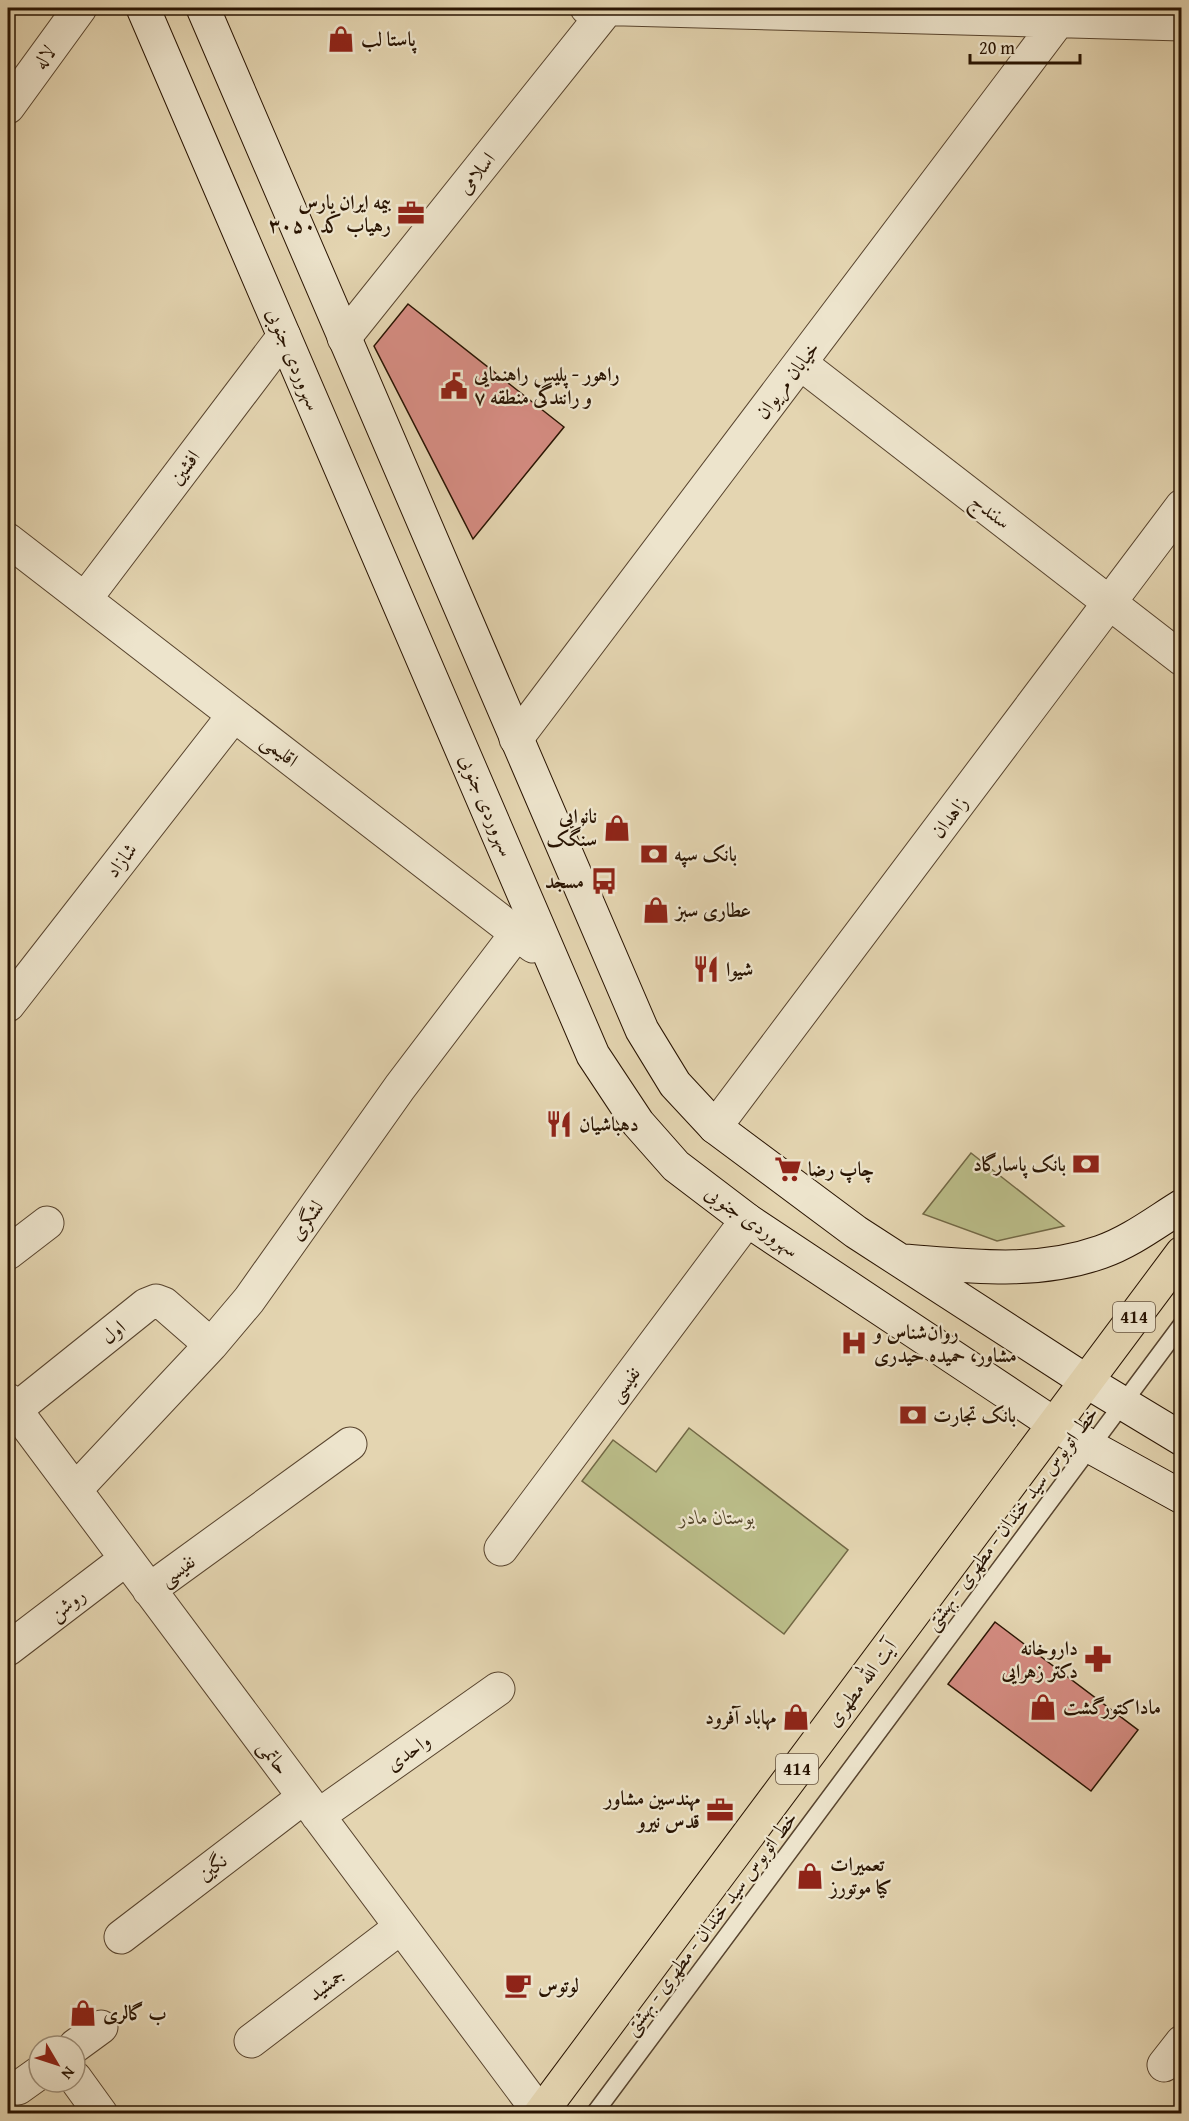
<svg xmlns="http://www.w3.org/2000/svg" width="1189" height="2121" font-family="'Gentium Book Plus',Amiri,serif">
	<rect width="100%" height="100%" fill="#e4d5b1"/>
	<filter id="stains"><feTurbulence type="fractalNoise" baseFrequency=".00333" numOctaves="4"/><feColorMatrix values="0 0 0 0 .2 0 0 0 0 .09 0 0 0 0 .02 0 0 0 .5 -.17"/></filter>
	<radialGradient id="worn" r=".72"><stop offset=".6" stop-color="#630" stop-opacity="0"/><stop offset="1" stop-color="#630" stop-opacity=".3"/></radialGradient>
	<path fill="#babc88" stroke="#726845" stroke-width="1.5" d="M971,1153L1064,1226L997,1241L923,1214Z
		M689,1428L848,1550L784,1634L582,1481L613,1440L656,1472Z"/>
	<path fill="#d58c82" stroke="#291402" stroke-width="1.5" d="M408,304L564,427L473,539L374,346Z
		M995,1622L1138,1730L1091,1791L948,1684Z"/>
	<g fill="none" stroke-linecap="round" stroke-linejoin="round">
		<defs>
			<path id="service" d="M594,2114L1182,1324"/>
			<path id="minor" d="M587,8L1182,24
				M8,107L80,8
				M344,338L608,8
				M800,363L1182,659
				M8,540L533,946
				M85,599L284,336
				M516,739L1068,8
				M8,1005L234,715
				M715,1127L1182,506
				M8,1253L47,1223
				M8,1400L540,2113
				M15,1410L146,1305L156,1301L164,1304L211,1345
				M75,1490L211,1345L249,1300L400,1087L517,933
				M501,1549L747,1220
				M149,1590L350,1444
				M8,1649L126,1559
				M318,1816L498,1689
				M121,1937L304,1797
				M251,2041L401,1927
				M75,2046L101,2027
				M1164,2065L1182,2042
				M75,2078L101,2114
				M18,2088L39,2073"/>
			<path id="secondary" d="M143,8L593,1055L638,1123L676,1166L747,1220L1054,1424L1091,1447L1182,1497
				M203,8L642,1030L675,1084L715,1127L856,1232L1086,1381L1182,1439
				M904,1261C970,1266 1036,1275 1101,1252C1130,1242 1156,1222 1182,1206"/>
			<path id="primary" d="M540,2114L1182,1253"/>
		</defs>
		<use href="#service" stroke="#58442e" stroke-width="19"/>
		<use href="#minor" stroke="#58442e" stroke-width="35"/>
		<use href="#secondary" stroke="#291402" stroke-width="35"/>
		<use href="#primary" stroke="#291402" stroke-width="35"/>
		<use href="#service" stroke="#ede4cc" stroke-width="16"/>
		<use href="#minor" stroke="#ede4cc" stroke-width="33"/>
		<use href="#secondary" stroke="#ede4cc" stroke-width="33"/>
		<use href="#primary" stroke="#e4d5b1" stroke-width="33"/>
	</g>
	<defs>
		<symbol id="shop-bare" viewBox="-9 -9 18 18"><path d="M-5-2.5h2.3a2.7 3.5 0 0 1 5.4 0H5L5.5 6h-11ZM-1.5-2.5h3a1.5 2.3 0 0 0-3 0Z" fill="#8f2418" stroke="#ede4cc" stroke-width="2.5" paint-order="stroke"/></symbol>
		<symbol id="office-bare" viewBox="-9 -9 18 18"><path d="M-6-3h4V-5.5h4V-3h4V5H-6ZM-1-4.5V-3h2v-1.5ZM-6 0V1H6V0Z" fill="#8f2418" stroke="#ede4cc" stroke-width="2.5" paint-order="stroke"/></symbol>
		<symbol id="civic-bare" viewBox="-9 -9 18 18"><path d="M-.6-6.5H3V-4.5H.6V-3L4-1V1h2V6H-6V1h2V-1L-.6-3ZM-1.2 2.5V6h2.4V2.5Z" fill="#8f2418" stroke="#ede4cc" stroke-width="2.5" paint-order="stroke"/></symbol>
		<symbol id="bank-bare" viewBox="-9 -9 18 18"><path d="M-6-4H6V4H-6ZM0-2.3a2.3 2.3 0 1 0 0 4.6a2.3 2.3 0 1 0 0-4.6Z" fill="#8f2418" stroke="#ede4cc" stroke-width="2.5" paint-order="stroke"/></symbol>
		<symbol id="bus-bare" viewBox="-9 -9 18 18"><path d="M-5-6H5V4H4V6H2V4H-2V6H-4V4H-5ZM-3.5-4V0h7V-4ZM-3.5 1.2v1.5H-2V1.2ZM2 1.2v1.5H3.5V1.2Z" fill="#8f2418" stroke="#ede4cc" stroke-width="2.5" paint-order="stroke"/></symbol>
		<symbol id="restaurant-bare" viewBox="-9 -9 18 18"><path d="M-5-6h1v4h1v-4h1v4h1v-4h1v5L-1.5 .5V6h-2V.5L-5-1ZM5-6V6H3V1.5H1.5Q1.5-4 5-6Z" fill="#8f2418" stroke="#ede4cc" stroke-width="2.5" paint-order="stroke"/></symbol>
		<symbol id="supermarket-bare" viewBox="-9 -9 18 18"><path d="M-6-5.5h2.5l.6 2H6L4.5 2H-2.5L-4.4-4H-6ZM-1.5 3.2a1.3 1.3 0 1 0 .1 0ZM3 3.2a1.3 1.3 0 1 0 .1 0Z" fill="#8f2418" stroke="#ede4cc" stroke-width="2.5" paint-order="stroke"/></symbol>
		<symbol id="hospital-bare" viewBox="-9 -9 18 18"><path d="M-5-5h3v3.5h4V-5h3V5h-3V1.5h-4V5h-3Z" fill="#8f2418" stroke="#ede4cc" stroke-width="2.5" paint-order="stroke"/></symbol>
		<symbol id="pharmacy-bare" viewBox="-9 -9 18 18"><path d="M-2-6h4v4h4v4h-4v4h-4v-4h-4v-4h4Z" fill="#8f2418" stroke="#ede4cc" stroke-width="2.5" paint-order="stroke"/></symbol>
		<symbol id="cafe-bare" viewBox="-9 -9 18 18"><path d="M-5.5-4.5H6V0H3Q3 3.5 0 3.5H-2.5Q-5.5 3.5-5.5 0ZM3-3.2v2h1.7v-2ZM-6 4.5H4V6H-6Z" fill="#8f2418" stroke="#ede4cc" stroke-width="2.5" paint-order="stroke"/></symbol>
	</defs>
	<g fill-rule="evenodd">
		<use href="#shop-bare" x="322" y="20" width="38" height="38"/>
		<use href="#office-bare" x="392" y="194" width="38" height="38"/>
		<use href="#civic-bare" x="435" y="367" width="38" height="38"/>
		<use href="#shop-bare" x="598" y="809" width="38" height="38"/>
		<use href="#bank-bare" x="635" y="835" width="38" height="38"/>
		<use href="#bus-bare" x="585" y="862" width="38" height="38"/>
		<use href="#shop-bare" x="637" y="891" width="38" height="38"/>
		<use href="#restaurant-bare" x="687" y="950" width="38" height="38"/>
		<use href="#restaurant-bare" x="540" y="1105" width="38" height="38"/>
		<use href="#bank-bare" x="1067" y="1145" width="38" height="38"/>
		<use href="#supermarket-bare" x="769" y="1150" width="38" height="38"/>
		<use href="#hospital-bare" x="835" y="1324" width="38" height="38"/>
		<use href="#bank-bare" x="894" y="1396" width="38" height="38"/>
		<use href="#pharmacy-bare" x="1079" y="1640" width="38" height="38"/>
		<use href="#shop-bare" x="1024" y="1688" width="38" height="38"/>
		<use href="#shop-bare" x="777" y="1698" width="38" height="38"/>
		<use href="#office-bare" x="701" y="1791" width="38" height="38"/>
		<use href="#shop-bare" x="791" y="1857" width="38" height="38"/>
		<use href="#cafe-bare" x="499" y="1966" width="38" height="38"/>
		<use href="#shop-bare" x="64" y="1994" width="38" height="38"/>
	</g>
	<g text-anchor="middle" stroke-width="4.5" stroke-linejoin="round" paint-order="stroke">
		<g fill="#ede4cc" stroke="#64523f" stroke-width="1.5">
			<rect x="1113" y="1302" width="42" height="30" rx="4.5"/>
			<rect x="776" y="1754" width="42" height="30" rx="4.5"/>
		</g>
		<g font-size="18" font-weight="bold" fill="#291402">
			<text x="1134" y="1323">414</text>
			<text x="797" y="1775">414</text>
		</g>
		<g font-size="20" font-weight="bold" fill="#291402" stroke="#ede4cc" text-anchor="start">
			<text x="361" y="46">پاستا لب</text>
			<text x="391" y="209" text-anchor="end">بیمه ایران پارس<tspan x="391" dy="23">رهیاب کد ۳۰۵۰</tspan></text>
			<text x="474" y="381">راهور - پلیس راهنمایی<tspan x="474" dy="23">و رانندگی منطقه ۷</tspan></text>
			<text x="597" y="823" text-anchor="end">نانوایی<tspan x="597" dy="23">سنگک</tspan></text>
			<text x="674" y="861">بانک سپه</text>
			<text x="584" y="888" text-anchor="end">مسجد</text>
			<text x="676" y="917">عطاری سبز</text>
			<text x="726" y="976">شیوا</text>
			<text x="579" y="1131">دهباشیان</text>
			<text x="1066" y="1171" text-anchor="end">بانک پاسارگاد</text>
			<text x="808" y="1176">چاپ رضا</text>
			<text x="874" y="1339">روان‌شناس و<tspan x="874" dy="23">مشاور، حمیده حیدری</tspan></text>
			<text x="933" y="1422">بانک تجارت</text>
			<text x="1078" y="1655" text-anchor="end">داروخانه<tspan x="1078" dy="23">دکتر زهرایی</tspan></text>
			<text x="1063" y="1714">ماداکتورگشت</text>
			<text x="776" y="1724" text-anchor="end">مهاباد آفرود</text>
			<text x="700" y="1805" text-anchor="end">مهندسین مشاور<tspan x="700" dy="23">قدس نیرو</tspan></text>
			<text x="830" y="1871">تعمیرات<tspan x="830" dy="23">کیا موتورز</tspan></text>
			<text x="538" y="1992">لوتوس</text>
			<text x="103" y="2020">ب گالری</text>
		</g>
		<g font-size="20" fill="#291402" stroke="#ede4cc">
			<text transform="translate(44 57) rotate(-54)" y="7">لاله</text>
			<text transform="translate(476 173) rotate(-51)" y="7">اسلامی</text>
			<text transform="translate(294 359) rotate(67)" y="7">سهروردی جنوبی</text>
			<text transform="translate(787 380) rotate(-53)" y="7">خیابان مریوان</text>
			<text transform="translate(184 467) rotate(-53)" y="7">افشین</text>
			<text transform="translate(991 511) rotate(38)" y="7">سنندج</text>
			<text transform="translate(280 750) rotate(38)" y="7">اقلیمی</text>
			<text transform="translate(487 805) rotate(67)" y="7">سهروردی جنوبی</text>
			<text transform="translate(949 817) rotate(-53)" y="7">زاهدان</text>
			<text transform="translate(121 860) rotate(-52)" y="7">شازاد</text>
			<text transform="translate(306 1220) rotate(-55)" y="7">لشگری</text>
			<text transform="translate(752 1221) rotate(35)" y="7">سهروردی جنوبی</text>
			<text transform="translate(113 1332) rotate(-39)" y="7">اول</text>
			<text transform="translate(624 1384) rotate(-53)" y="7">نفیسی</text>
			<text transform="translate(1011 1518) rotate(-53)" y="7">خط اتوبوس سید خندان - مطهری - بهشتی</text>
			<text transform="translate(177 1570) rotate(-36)" y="7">نفیسی</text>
			<text transform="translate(67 1604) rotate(-37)" y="7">روشن</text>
			<text transform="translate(861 1683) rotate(-53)" y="7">آیت الله مطهری</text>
			<text transform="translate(408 1752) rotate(-35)" y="7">واحدی</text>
			<text transform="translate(274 1757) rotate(53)" y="7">حاتمی</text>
			<text transform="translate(212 1867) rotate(-37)" y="7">نگین</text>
			<text transform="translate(710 1923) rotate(-53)" y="7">خط اتوبوس سید خندان - مطهری - بهشتی</text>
			<text transform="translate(326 1984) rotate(-37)" y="7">جمشید</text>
		</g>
		<g font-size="20" font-style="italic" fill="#54462a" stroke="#ede4cc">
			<text x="717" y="1524">بوستان مادر</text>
		</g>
	</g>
	<rect width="1189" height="2121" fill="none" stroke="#e4d5b1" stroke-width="30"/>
	<rect x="9" y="9" width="1171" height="2103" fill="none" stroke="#291402" stroke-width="3"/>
	<rect x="15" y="15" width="1159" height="2091" fill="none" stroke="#291402" stroke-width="1.5"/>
	<g transform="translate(57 2064) rotate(129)"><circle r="28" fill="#ede4cc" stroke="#9f917b" stroke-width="1.5"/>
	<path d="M0-4.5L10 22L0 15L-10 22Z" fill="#8f2418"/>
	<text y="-9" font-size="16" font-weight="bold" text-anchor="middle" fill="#291402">N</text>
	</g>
	<path d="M970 54v9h110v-9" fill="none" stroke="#291402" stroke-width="3"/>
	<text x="979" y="54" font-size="18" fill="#291402" stroke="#ede4cc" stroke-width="4.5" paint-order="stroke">20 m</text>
	<rect width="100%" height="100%" filter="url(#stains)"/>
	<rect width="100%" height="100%" fill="url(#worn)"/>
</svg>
